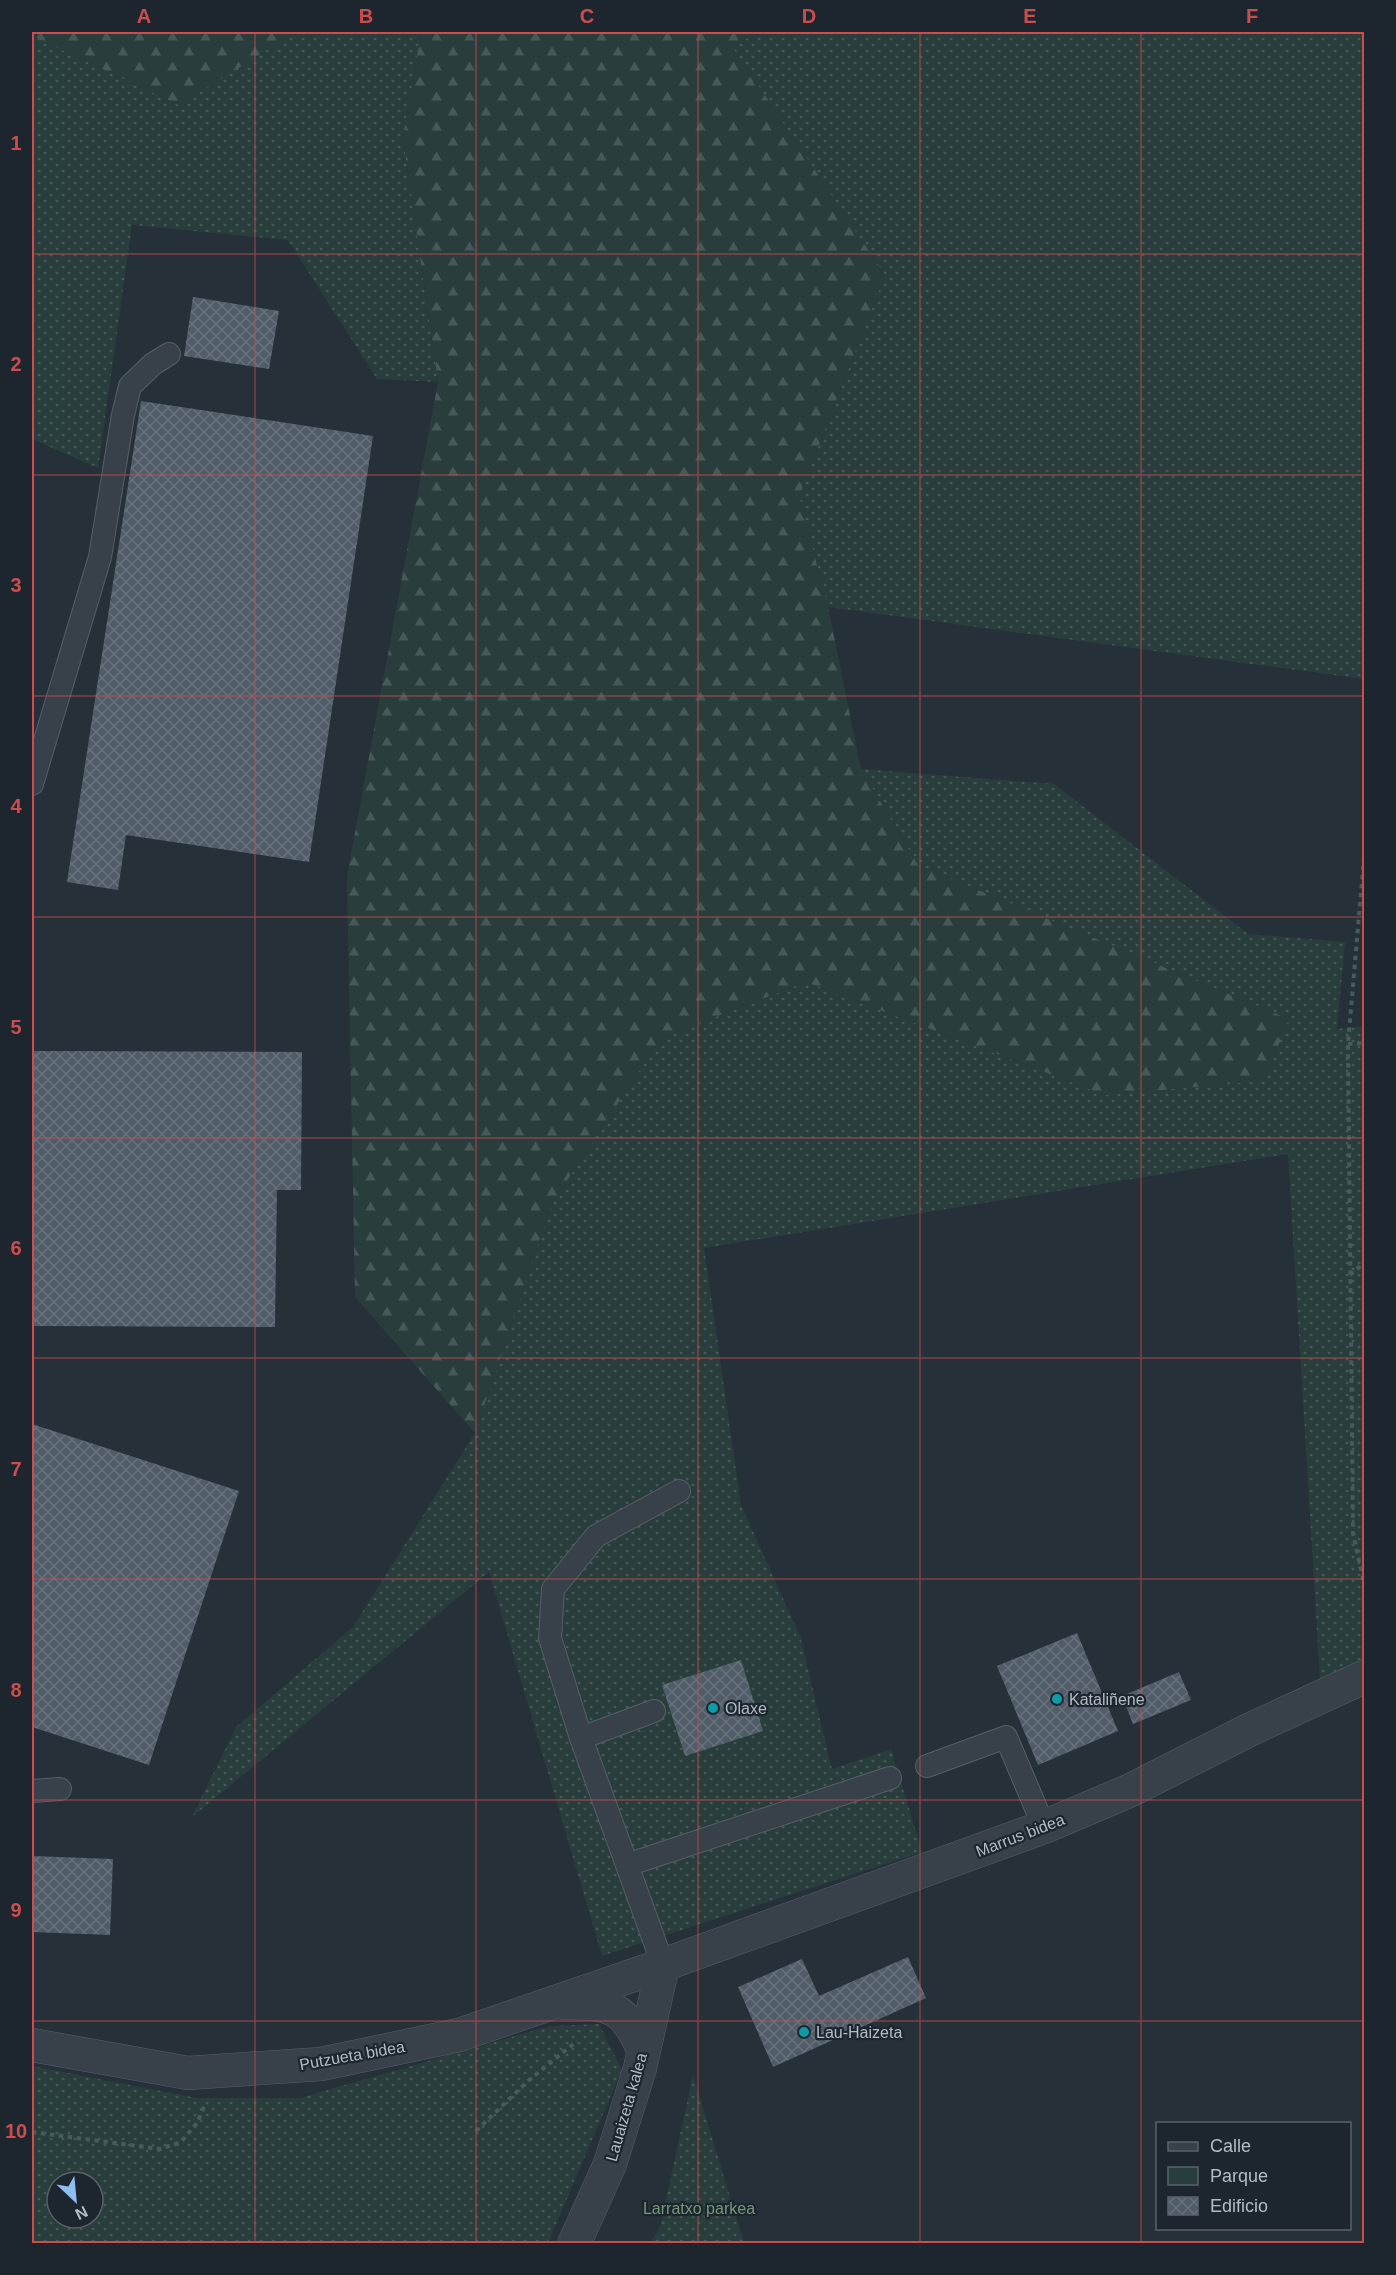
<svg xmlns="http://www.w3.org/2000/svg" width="1396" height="2275" font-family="Helvetica,sans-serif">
	<defs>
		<pattern id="green-dots" width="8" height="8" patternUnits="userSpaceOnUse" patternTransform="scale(1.5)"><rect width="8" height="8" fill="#293e3c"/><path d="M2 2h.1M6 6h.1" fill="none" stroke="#465857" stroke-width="1.8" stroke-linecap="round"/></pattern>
		<pattern id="forest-firs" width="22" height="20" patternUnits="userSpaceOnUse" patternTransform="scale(1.5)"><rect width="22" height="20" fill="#293e3c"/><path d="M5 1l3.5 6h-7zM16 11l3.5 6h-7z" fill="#465857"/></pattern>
		<pattern id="building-cross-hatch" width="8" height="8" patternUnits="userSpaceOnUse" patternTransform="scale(1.5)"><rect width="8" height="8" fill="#505c67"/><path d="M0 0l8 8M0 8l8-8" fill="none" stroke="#67717b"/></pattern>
	</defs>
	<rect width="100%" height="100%" fill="#253039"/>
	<path fill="url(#green-dots)" fill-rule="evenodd" d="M295,32H421L403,138L438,382L377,379L288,240L132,225L98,468L32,439V36L179,105Z
		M760,32H1364V679L828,607L799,496L885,275L731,46Z
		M861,769L1054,784L1248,934L1345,942L1337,1029L1364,1026V1660L1320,1680L1288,1154L704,1248L741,1505L800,1636L832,1769L891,1749L922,1852L602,1956L489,1572L192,1817L236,1727L353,1627L475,1433L551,1205L661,1038L806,982L1105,1095L1289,1019L918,865Z
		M599,2024L622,2070L548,2243L32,2244V2066L197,2098H300L550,2026ZM57,2182H93V2218H57Z
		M693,2075L744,2243H650L660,2227Z"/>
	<path fill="url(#forest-firs)" d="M32,32H296L179,105L32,36Z
		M421,32H760L732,46L885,275L799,496L828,607L861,769L918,865L1289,1019L1264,1081L1105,1095L806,982L661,1038L551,1205L475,1433L355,1297L347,876L438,382L403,138Z"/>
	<path fill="url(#building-cross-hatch)" d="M193,297L279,311L269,369L184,356Z
		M141,401L373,436L309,862L126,835L118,890L67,882Z
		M32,1051L302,1052L301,1190H277L275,1327L32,1326Z
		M32,1424L239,1491L149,1765L32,1727Z
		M1077,1633L1118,1731L1038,1765L997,1666Z
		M741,1660L763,1731L685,1756L662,1685Z
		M1179,1672L1191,1700L1133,1724L1122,1696Z
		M32,1856L113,1859L110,1935L32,1932Z
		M908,1957L926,1998L773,2067L738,1987L802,1959L819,1996Z"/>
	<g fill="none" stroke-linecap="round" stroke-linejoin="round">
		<defs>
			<path id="service" d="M32,784L100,557L123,415L130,386L153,364L169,354
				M581,1738L654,1711
				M927,1766L1006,1737L1044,1827
				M32,1791L60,1789
				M627,1865L581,1738L550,1638L553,1589L596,1536L679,1491
				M663,1965L627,1865L890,1778"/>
			<path id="minor" d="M564,2003C610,2003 625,2006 643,2050
				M32,2045L188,2073L321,2064L459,2035L663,1965L1044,1827L1131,1790L1249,1730L1364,1677
				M574,2244L610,2164L640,2068L663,1965"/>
		</defs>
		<use href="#service" stroke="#565f68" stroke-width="24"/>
		<use href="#minor" stroke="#565f68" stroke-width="34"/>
		<path stroke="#485b5b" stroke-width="4" stroke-dasharray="4.5 4.5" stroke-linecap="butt" d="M1364,857L1348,1044L1353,1533L1364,1584
			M1348,1044L1364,1043
			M1350,1275L1364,1263
			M476,2131L528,2081L577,2041
			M32,2132L160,2149L181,2142L197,2123L204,2107"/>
		<use href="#service" stroke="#38414a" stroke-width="22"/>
		<use href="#minor" stroke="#38414a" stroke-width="33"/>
	</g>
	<path fill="none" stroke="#cd4d4f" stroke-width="1.5" stroke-opacity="0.55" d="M255,32V2244M476,32V2244M698,32V2244M920,32V2244M1141,32V2244M32,254H1364M32,475H1364M32,696H1364M32,917H1364M32,1138H1364M32,1358H1364M32,1579H1364M32,1800H1364M32,2021H1364"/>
	<g fill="#0f9aa8" stroke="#1d262f" stroke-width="2">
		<circle cx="1057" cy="1699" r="6"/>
		<circle cx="713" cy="1708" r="6"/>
		<circle cx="804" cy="2032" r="6"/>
	</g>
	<g text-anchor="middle" stroke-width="4.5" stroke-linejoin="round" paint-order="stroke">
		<g font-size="16" fill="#b3bcc5" stroke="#1d262f" text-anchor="start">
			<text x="1069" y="1705">Kataliñene</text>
			<text x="725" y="1714">Olaxe</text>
			<text x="816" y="2038">Lau-Haizeta</text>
		</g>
		<g font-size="16" fill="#b3bcc5" stroke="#1d262f">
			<text transform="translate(1020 1835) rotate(-21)" y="6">Marrus bidea</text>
			<text transform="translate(352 2055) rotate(-10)" y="6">Putzueta bidea</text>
			<text transform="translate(626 2107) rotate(-74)" y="6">Lauaizeta kalea</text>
		</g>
		<g font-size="16" fill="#739978" stroke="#1d262f">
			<text x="699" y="2214">Larratxo parkea</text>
		</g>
	</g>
	<rect width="1396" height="2275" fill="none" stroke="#1d262f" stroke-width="66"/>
	<rect x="1156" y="2122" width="195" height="108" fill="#1d262f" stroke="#59626b" stroke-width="1.5"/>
	<rect x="1168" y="2142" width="30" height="9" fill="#38414a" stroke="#59626b" stroke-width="1.5"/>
	<text x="1210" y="2152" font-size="18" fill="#b3bcc5">Calle</text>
	<rect x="1168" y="2167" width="30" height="18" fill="#293e3c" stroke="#59626b" stroke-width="1.5"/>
	<text x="1210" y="2182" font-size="18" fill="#b3bcc5">Parque</text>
	<rect x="1168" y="2197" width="30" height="18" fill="url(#building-cross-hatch)" stroke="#59626b" stroke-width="1.5"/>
	<text x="1210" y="2212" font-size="18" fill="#b3bcc5">Edificio</text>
	<g transform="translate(75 2200) rotate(154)"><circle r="28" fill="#1d262f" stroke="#59626b" stroke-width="1.5"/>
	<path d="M0-4.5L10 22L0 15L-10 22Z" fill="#8fbeee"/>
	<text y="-9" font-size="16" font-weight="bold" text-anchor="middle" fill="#b3bcc5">N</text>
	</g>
	<rect x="33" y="33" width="1330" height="2209" fill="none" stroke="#cd4d4f" stroke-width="2"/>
	<g font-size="20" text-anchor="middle" font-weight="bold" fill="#cd4d4f">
		<text x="144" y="23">A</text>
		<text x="366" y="23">B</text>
		<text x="587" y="23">C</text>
		<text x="809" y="23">D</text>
		<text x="1030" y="23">E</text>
		<text x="1252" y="23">F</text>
		<text x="16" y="150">1</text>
		<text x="16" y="371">2</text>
		<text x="16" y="592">3</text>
		<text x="16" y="813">4</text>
		<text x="16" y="1034">5</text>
		<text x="16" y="1255">6</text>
		<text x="16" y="1476">7</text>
		<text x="16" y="1697">8</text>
		<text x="16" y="1917">9</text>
		<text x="16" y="2138">10</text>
	</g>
</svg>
